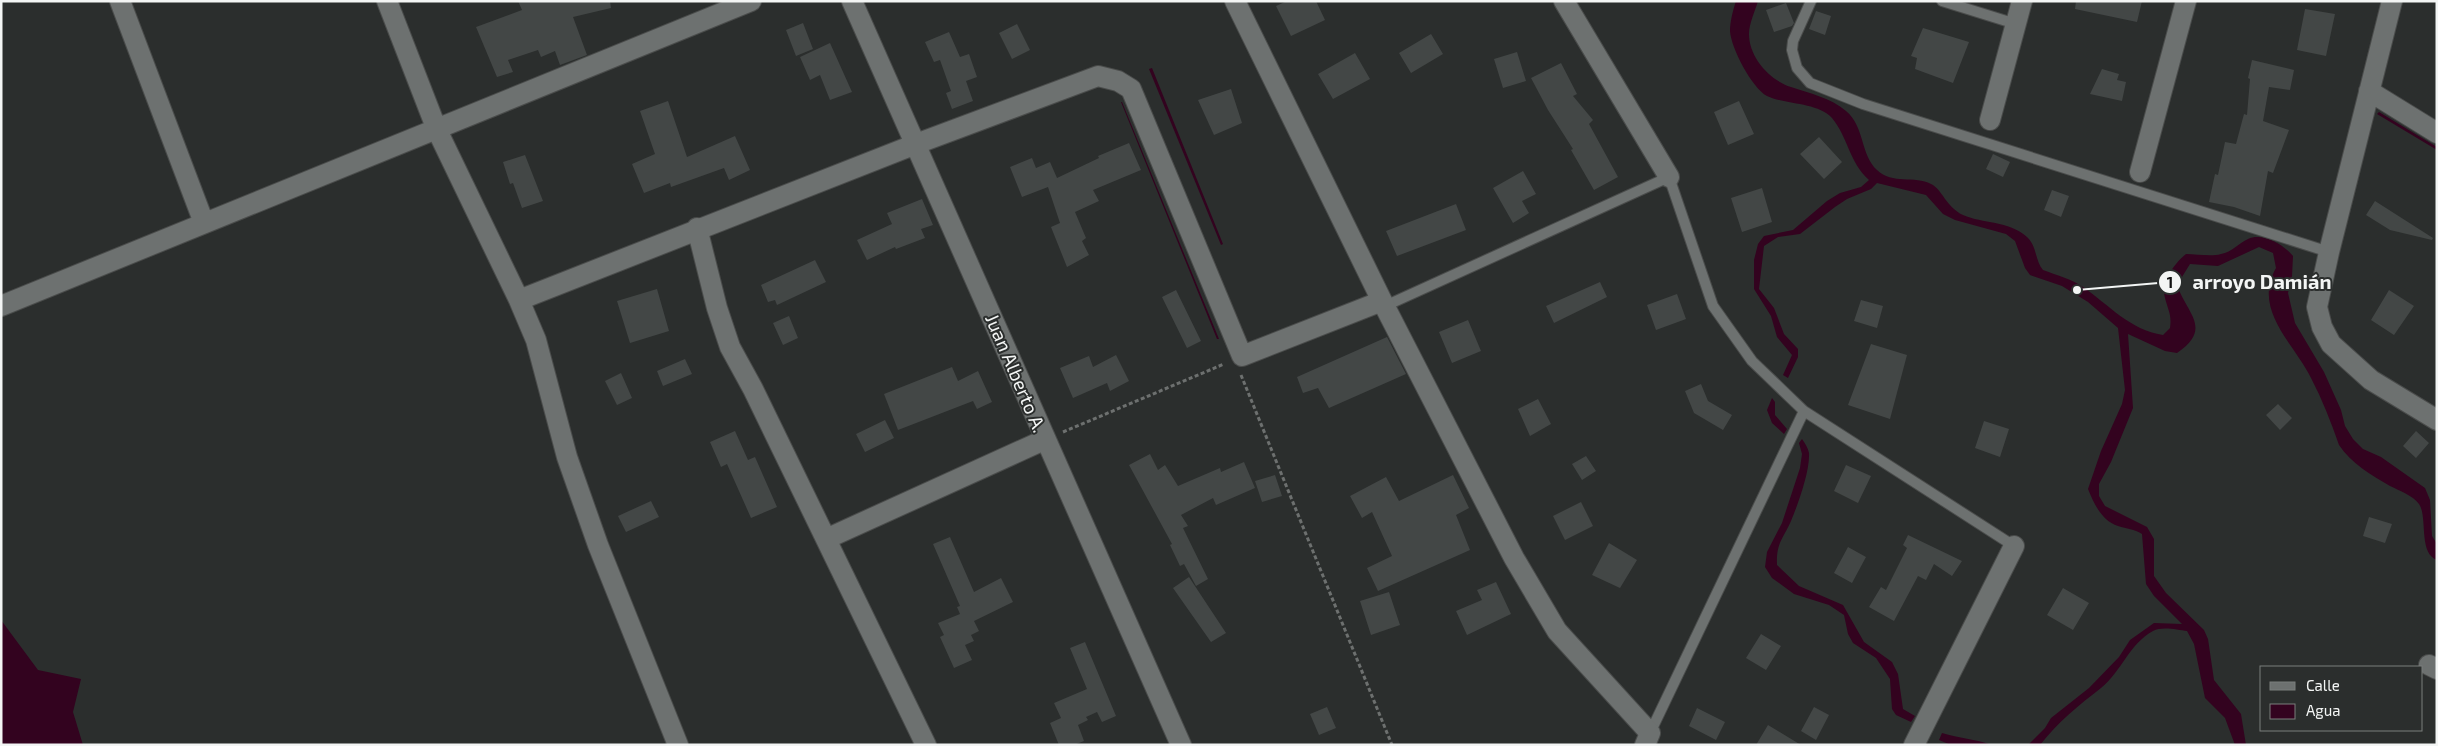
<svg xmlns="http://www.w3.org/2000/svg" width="2438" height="746" font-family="'Exo 2',sans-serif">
	<rect width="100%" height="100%" fill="#2b2e2d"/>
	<path fill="#33031f" d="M1736,1H1758C1755,11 1749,24 1749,34C1749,57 1769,80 1791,87C1809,93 1831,98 1846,111C1865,127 1860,154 1877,170C1892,185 1915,175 1931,184C1942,189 1946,207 1963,215C1983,224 2008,220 2027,237C2037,246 2035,261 2043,270C2056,275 2072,279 2083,287C2109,305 2130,330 2163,335L2170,328C2172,315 2168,310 2165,298C2160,282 2175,263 2186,254C2197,254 2211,257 2221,254C2232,252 2239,243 2248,239C2263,232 2284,245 2293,256L2292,276L2288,293L2295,323L2324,372L2341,410L2345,426L2353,439L2363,449L2381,457L2425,488L2430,500L2432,536L2437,544V560C2418,553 2428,517 2419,504C2412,495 2400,491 2390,486C2371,475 2351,463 2339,445C2331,422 2322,399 2311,378C2294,343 2252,310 2276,268L2273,253L2259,247L2218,266L2190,264L2177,285C2187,314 2213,328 2177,353L2165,351L2128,334L2133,408L2111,462L2099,484V496L2105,506L2147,527L2154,539V576L2166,593L2204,630L2208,639L2214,680L2241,714L2246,745H2235L2225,718L2205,698L2194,644L2187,631C2178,630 2162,626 2153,631C2129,644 2122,671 2101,688C2079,705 2058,722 2040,745H2028L2045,728L2051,718L2089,688L2119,657L2130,640L2154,623L2182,624L2154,596L2146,584L2142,534C2134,529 2127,529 2118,526C2102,521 2094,504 2088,489L2101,451L2122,404L2125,390L2118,328L2088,302L2062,286L2030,275L2025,268L2015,241L2006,234L1955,220L1943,214L1926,195L1877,183L1871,189L1847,199L1835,207L1800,234L1778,237L1764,246L1759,289L1774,308L1784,334L1798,349V357L1788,378L1783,375L1792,355L1777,337L1771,316L1754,289V260L1758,244L1764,236L1793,230L1827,201L1840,193L1861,187L1869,180C1849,162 1848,137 1832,118C1817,102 1786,105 1767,96C1752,88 1731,48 1730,31C1730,22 1733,10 1736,1Z
		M1152,68L1223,244L1221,245L1149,69Z
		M1121,102H1122L1219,339H1217Z
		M2379,112L2437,147V150L2377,114Z
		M1772,398L1775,402V415L1787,429L1784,434L1772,423L1767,410Z
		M1802,439C1805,443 1808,448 1809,453C1810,471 1798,504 1791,521C1783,539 1776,543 1777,565L1799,586L1843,605L1864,642L1892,662L1898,674L1903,709L1915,716L1911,722L1896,715L1892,709L1890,679L1876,658L1853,643L1848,634L1844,615L1829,605L1794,594L1772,578L1765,567L1767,552L1782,523L1800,468L1802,454L1799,443Z
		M1,620L38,670L81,679L73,712L83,745H1Z
		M1942,733C1959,738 1975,739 1992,745H1951L1939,740Z"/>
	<path fill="#434746" d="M518,1H610L611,8L573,17L587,55L560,65L555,51L541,57L538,50L508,60L513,72L497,77L476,27L522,10Z
		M1287,1H1316L1325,20L1291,36L1276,6Z
		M2076,1H2142L2137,22L2075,9Z
		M1786,3L1794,23L1792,26L1774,32L1766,10Z
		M2305,9L2335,14L2326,56L2297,50Z
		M1816,11L1831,16L1825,35L1809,29Z
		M803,23L813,49L796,56L786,30Z
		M1017,24L1030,50L1012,59L999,33Z
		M1923,28L1969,42L1953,83L1915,69L1917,58L1911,56Z
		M949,32L960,57L969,54L977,77L966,81L973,101L952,109L946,93L951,91L940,60L934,62L925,42Z
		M1431,34L1443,54L1411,73L1399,53Z
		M830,43L852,92L830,100L820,75L810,80L800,57Z
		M1517,52L1526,81L1503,88L1494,59Z
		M1355,53L1370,79L1333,99L1318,74Z
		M2252,60L2294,70L2290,90L2269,87L2263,121L2289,130L2273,173L2268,171L2260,216L2234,207L2209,202L2215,174L2218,175L2225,142L2236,144L2244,114L2247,115L2250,79L2248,78Z
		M1561,63L1577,94L1573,96L1593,120L1589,124L1618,177L1594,190L1571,150L1573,149L1548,110L1531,78Z
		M2102,69L2119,74L2117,80L2126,82L2122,101L2090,94Z
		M1231,89L1242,123L1214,135L1198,100Z
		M668,101L687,157L735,136L750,170L729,180L724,168L671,187L670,183L644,193L632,164L655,154L640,111Z
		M1739,101L1754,134L1728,145L1714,112Z
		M1819,137L1842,162L1824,179L1800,154Z
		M1129,143L1141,170L1093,190L1099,201L1075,212L1086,238L1082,241L1089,255L1067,267L1051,227L1060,223L1048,187L1022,197L1010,167L1032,158L1036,168L1050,162L1057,178L1099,158L1098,156Z
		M1993,154L2010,162L2003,177L1986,169Z
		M525,155L543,201L522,208L513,183L510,184L503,162Z
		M1523,171L1536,194L1522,201L1529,213L1513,223L1493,188Z
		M1762,188L1772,222L1742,232L1731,198Z
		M2052,190L2069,196L2061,217L2044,210Z
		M922,199L933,225L921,229L925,238L896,249L895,247L867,260L857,240L892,224L887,213Z
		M2375,201L2433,238L2432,240L2390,230L2366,215Z
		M1456,204L1466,230L1397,256L1386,231Z
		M815,260L826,282L777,305L775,300L768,302L761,285Z
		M1600,282L1607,297L1554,323L1546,306Z
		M657,289L669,331L630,343L617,301Z
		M1176,290L1201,341L1187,348L1162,297Z
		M2389,290L2414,306L2394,335L2371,320Z
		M1677,294L1686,319L1656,330L1647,305Z
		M1861,300L1883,306L1877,328L1854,321Z
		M789,316L798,338L783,345L773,323Z
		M1468,320L1481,351L1452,363L1439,332Z
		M1387,337L1406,374L1329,408L1318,388L1303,393L1297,377Z
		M1871,344L1907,355L1890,419L1848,405Z
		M1116,355L1129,381L1110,391L1107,383L1073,398L1060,368L1089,356L1093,367Z
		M685,359L692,374L663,386L657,371Z
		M952,367L958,381L978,371L992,402L977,409L973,401L898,430L884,394Z
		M621,373L632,398L617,405L605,381Z
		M1701,384L1708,401L1732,415L1723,430L1694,413L1685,391Z
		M1538,399L1551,424L1530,436L1518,409Z
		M2278,404L2292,418L2280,430L2266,415Z
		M885,420L894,438L865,452L856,434Z
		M1984,421L2009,429L2000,457L1975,448Z
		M735,431L748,460L755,457L777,507L751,518L727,464L721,467L710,442Z
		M2416,431L2429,443L2416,458L2403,446Z
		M1150,454L1158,470L1165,465L1178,486L1220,468L1221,472L1244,462L1255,488L1216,505L1213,498L1181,515L1188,526L1183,528L1208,579L1196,586L1184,564L1180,566L1170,545L1172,544L1129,465Z
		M1586,456L1596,471L1582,480L1572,464Z
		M1846,465L1871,476L1858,503L1834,491Z
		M1275,475L1282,496L1262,502L1255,481Z
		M1453,475L1469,508L1456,515L1470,550L1378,591L1367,568L1392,556L1372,512L1362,518L1350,496L1386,477L1399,501Z
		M651,501L659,517L626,532L618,516Z
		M1581,502L1593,526L1565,540L1553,516Z
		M2369,517L2392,524L2385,543L2363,536Z
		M1908,535L1962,561L1952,576L1934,564L1926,580L1918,576L1894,621L1869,607L1881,587L1886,590L1907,548L1903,545Z
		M950,537L974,592L1001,578L1013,602L974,621L979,631L971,635L974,641L965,645L972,660L954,668L940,637L944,635L938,623L960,614L957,607L960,606L933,544Z
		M1609,543L1637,560L1620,588L1592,575Z
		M1848,547L1866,557L1852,583L1834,573Z
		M1189,577L1226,633L1211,642L1173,588Z
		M1496,582L1511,614L1467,635L1456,611L1482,600L1477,590Z
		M2063,588L2089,603L2073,630L2047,615Z
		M1389,592L1400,625L1371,635L1360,601Z
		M1761,634L1781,646L1766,670L1746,658Z
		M1085,642L1116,716L1102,722L1097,712L1086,717L1088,720L1078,725L1084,741L1074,745H1059L1050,723L1061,718L1054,703L1087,689L1070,648Z
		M1327,707L1336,728L1319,735L1310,714Z
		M1814,707L1829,715L1816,740L1801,731Z
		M1697,708L1725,722L1716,740L1689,726Z
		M1768,725L1801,745H1756Z"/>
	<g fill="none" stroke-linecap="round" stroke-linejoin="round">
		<defs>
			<path id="lane" d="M1811,1L1793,41L1792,50L1797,68L1810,83L1863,104L2329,252
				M1942,1L2016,24
				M1385,306L1669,177L1713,306L1752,361L1804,411L2014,546
				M1650,733L1804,411"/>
			<path id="street" d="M120,1L204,223
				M387,1L437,130L519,300L536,340L567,457L598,545L678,745
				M852,1L1181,745
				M1235,1L1382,301L1514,558L1557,631L1650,733L1645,745
				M1564,1L1669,177
				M2392,1L2329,252L2317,307L2322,327L2331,344L2371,380L2437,420
				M2369,91L2437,133
				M1990,120L2022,1
				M2140,172L2186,1
				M697,228L717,308L730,347L753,389L926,745
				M519,300L916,144L1098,76L1118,81L1131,89L1242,356L1382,301
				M1,306L751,1
				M826,539L1044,440
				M2429,665L2437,669
				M1914,745L2014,546"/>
		</defs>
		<use href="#lane" stroke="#4a4c4b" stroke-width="12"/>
		<use href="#street" stroke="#4a4c4b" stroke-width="22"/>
		<path stroke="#6d706f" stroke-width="3" stroke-dasharray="4 2.5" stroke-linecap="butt" d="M1241,375L1392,745
			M1063,432L1224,364"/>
		<use href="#lane" stroke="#6d7170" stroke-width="10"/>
		<use href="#street" stroke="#6d7170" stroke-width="20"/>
	</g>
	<g text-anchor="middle" stroke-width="4" stroke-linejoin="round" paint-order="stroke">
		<g font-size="19" fill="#f3f5f4" stroke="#2b2e2d">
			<text transform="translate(1016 373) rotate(67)" y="7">Juan Alberto A.</text>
		</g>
	</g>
	<path fill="none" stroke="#f3f5f4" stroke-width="2" d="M2077 290L2170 282"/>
	<g fill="#f3f5f4" stroke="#2b2e2d" stroke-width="2">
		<circle cx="2077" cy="290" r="5"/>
		<circle cx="2170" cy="282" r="12"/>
	</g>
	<g font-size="15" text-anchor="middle" font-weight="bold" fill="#111">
		<text x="2170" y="288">1</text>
	</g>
	<g font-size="20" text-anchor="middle" font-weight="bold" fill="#f3f5f4" stroke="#2b2e2d" stroke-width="4" stroke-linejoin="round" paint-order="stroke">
		<text x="2262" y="289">arroyo Damián</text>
	</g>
	<rect width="2438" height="746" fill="none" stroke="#f3f5f4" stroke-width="5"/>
	<rect x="2260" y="666" width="162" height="65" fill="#2b2e2d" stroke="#7b7e7d"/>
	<rect x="2270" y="682" width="25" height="8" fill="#6d7170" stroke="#7b7e7d"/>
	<text x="2306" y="691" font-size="15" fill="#f3f5f4">Calle</text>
	<rect x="2270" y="704" width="25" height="15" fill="#33031f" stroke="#7b7e7d"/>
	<text x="2306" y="716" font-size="15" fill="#f3f5f4">Agua</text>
</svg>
